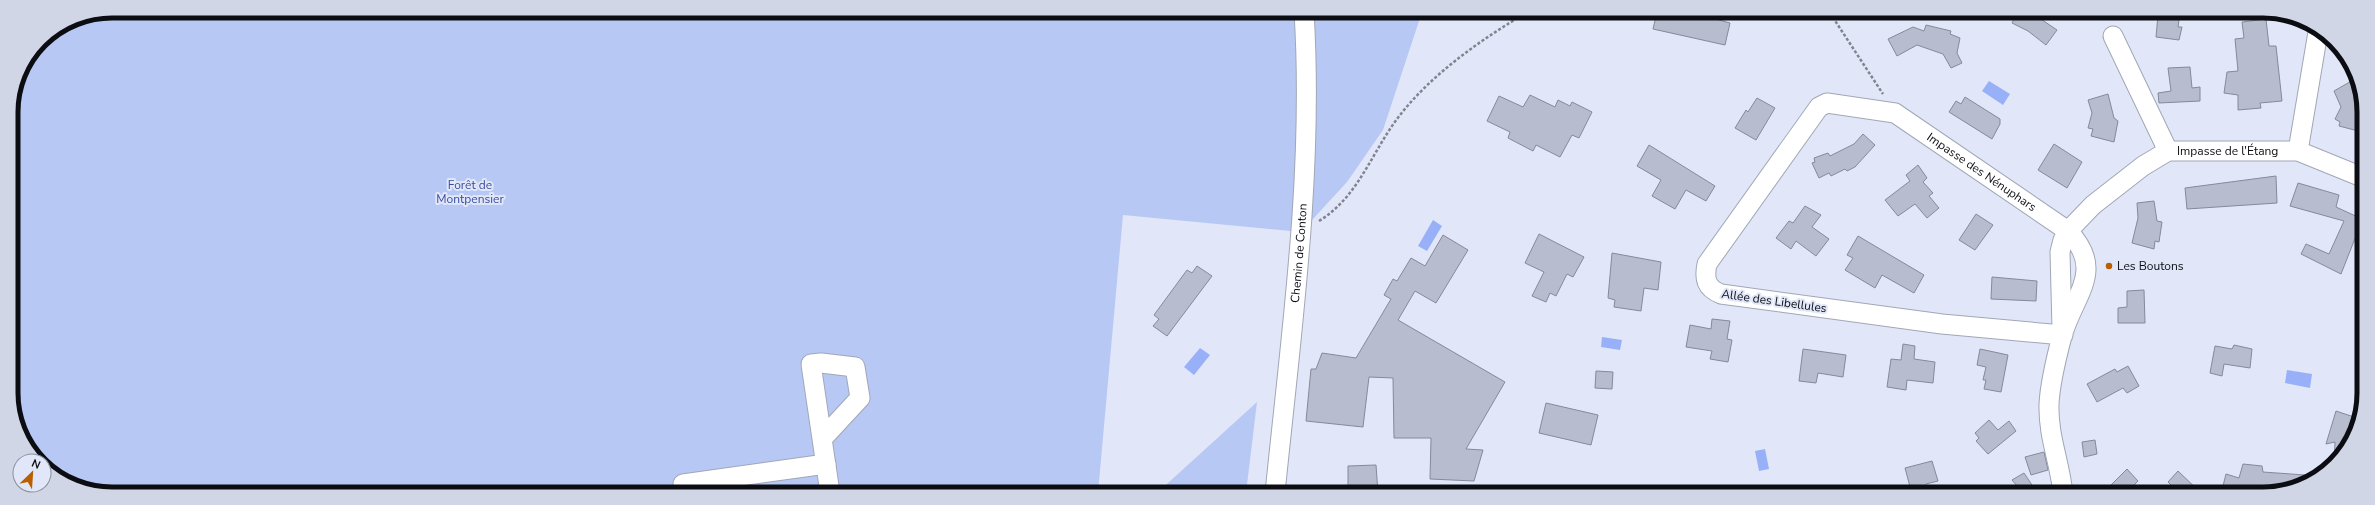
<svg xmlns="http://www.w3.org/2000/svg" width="2375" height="505" font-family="'Nunito Sans',sans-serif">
	<rect width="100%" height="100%" fill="#e1e7f8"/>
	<path fill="#b8c8f4" d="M112,11L1422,12L1383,130L1347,182L1301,232L1123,215L1098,493L92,492L44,466V461H39L13,413L11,105L19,73L41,40L73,19Z
		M1257,402L1246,493H1157Z"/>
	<path fill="#97b0f7" d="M1989,81L2010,94L2003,105L1982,91Z
		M1433,220L1442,226L1427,251L1418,246Z
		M1602,337L1622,340L1620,350L1601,347Z
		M1200,348L1210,355L1194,375L1184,367Z
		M2287,370L2312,374L2310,388L2285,383Z
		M1765,449L1769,469L1759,471L1755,451Z"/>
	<path fill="#b7bdce" stroke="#848a99" d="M1657,12H1690L1730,23L1725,45L1653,29Z
		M2017,13H2032L2057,30L2046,45L2028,31L2012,23Z
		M2162,13H2180L2178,27H2182L2179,40L2156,37L2158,15Z
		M2266,19L2269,46H2276L2282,101L2260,103L2261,108L2238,110V95L2224,93L2227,72L2238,71L2235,39L2244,38L2242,22Z
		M1926,25L1951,31L1950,34L1960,38L1957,53L1962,63L1951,68L1943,54L1917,45L1897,56L1888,39L1913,27L1924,31Z
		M2190,67L2192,88L2200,87V101L2159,103L2158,93L2171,91L2168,68Z
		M2355,79L2362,92V132L2339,126L2340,122L2335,119L2341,107L2334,91Z
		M2108,94L2114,118L2118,121L2114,142L2091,136L2093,129L2088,128L2092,113L2088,100Z
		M1530,95L1555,107L1558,100L1570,106L1572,102L1592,112L1579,138L1572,135L1560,157L1536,145L1533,151L1508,138L1510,132L1487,121L1499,96L1523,107Z
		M1965,97L2000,119V124L1992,139L1949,112L1956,101L1961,104Z
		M1757,98L1775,108L1756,140L1735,128L1746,110L1748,112Z
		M1863,134L1875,145L1855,167L1847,171L1845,169L1831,176L1829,173L1819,178L1812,163L1815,162L1814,158L1828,153L1830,156L1854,144Z
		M2054,144L2082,162L2067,188L2038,170Z
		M1649,145L1715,186L1706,201L1686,190L1675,209L1652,196L1661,180L1637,166Z
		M1918,165L1927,178L1923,182L1933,193L1929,196L1939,208L1927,218L1915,204L1898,216L1885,200L1910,181L1906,175Z
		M2276,176L2277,203L2187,209L2185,188Z
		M2298,183L2339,195L2336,207L2362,219V239L2356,236L2341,274L2301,254L2306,244L2329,254L2344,221L2290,206Z
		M2154,201L2157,221L2162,222L2159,242L2155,241L2154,249L2132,243L2138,218L2137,203Z
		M1805,206L1821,215L1812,227L1829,239L1816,256L1796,241L1791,249L1776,238L1789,221L1793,223Z
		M1976,214L1993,225L1975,250L1959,240Z
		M1539,234L1584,257L1573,277L1567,274L1556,296L1550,293L1546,302L1532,296L1544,272L1525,263Z
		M1443,235L1468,250L1436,303L1415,291L1398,320L1505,382L1466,449L1483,450L1474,481L1430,479L1431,438H1394L1393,378L1369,377L1363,427L1306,421L1311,369H1316L1322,353L1356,358L1391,299L1384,295L1393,279L1397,281L1411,258L1425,266Z
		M1858,236L1924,275L1914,293L1882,275L1875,288L1845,270L1853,258L1847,255Z
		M1612,253L1661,262L1658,290L1644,288L1641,311L1614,307L1615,300L1608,298Z
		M1197,266L1212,276L1167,336L1153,326L1159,319L1154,315L1187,270L1192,273Z
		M1992,277L2037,281L2036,301L1991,299Z
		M2144,290L2145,323H2118V308L2127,307V291Z
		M1712,319L1730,321L1727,339L1732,340L1728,362L1710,359L1712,351L1686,347L1690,325L1711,329Z
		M1903,344L1915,346L1914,359L1935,362L1933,383L1907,380L1906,390L1887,387L1891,359L1901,360Z
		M2234,345L2252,349L2250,368L2224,364L2222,376L2210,373L2215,346L2232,349Z
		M1803,349L1846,355L1843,377L1818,373L1816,383L1799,381Z
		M1980,349L2008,355L2001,392L1984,389L1986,380H1983L1986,367L1977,365Z
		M2128,366L2139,386L2127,393L2123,388L2097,402L2087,384L2115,369L2117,372Z
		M1596,371L1613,372L1612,389L1595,388Z
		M1546,403L1598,415L1591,445L1539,433Z
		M2336,411L2360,419L2351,443L2334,463L2335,442L2326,444Z
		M1989,420L1998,430L2009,421L2016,431L1988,454L1976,441L1979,438L1975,433Z
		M2095,440L2097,454L2084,457L2082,442Z
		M2044,452L2048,470L2031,475L2025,457Z
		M1932,461L1938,481L1926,484L1928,490L1912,494L1905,468Z
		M2243,464L2262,466L2263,472L2319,476L2302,486L2278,492L2237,489L2236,493L2222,490L2226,474L2239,478Z
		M1376,465L1378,493H1352L1351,485L1348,486V466Z
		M2127,469L2138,481L2125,494H2115L2109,487Z
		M2178,471L2202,494H2180L2168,482Z
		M2024,473L2038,494H2024L2012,480Z"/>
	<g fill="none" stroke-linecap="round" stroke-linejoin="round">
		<defs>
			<g id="minor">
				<path d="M2113,36L2168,151"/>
				<path d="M2298,151L2318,32"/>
				<path id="s1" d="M2062,329L2060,252L2063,240L2068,231L2093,205L2143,166L2168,151H2298L2362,177"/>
				<path id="s2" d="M2063,335L1942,324L1721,294C1706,288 1704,279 1707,264L1819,107L1827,103L1895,113L2068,231C2106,271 2074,294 2062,336C2057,355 2050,384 2049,404C2048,437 2060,462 2063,494"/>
				<path d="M822,439L860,398L855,367L821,363L811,364L830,493"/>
				<path d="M683,484L826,464"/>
				<path id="s3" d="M1275,493C1291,334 1314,172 1304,12"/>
			</g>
		</defs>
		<use href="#minor" stroke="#a1a7b6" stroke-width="21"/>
		<path stroke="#7f848f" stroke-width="2.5" stroke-dasharray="3 2" stroke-linecap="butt" d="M1830,13L1883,94
			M1319,221C1358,197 1371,154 1397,119C1429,76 1481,39 1528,12"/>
		<use href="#minor" stroke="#fff" stroke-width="19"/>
	</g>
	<circle fill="#b95f00" stroke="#e1e7f8" stroke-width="1.5" cx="2109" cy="266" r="4"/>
	<g text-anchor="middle" stroke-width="4" stroke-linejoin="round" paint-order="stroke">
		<g font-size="12" fill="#0b0d12" stroke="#e1e7f8">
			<text dy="4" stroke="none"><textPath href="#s1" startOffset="288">Impasse de l'Étang</textPath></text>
			<text dy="4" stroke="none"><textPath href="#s2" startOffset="757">Impasse des Nénuphars</textPath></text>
			<text dy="4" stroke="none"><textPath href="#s3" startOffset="241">Chemin de Conton</textPath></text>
			<text transform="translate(1774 301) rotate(8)" y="4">Allée des Libellules</text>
		</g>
		<g font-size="12" fill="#384ea0" stroke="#e1e7f8">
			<text x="470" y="189">Forêt de<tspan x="470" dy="14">Montpensier</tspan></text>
		</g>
		<g font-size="12" fill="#0b0d12" stroke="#e1e7f8" text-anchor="start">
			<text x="2117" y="270">Les Boutons</text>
		</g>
	</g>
	<path d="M0 0H2375V505H0ZM112 18H2263A94 94 0 0 1 2357 112V393A94 94 0 0 1 2263 487H112A94 94 0 0 1 18 393V112A94 94 0 0 1 112 18Z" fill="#d0d6e6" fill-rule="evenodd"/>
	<path fill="none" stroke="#0b0d12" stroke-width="5" d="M112 18H2263A94 94 0 0 1 2357 112V393A94 94 0 0 1 2263 487H112A94 94 0 0 1 18 393V112A94 94 0 0 1 112 18Z"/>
	<g transform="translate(32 473) rotate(25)"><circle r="19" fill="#e1e7f8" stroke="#8b909c"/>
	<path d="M0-3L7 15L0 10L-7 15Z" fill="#b95f00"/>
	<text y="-6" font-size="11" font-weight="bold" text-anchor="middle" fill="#0b0d12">N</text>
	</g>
</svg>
